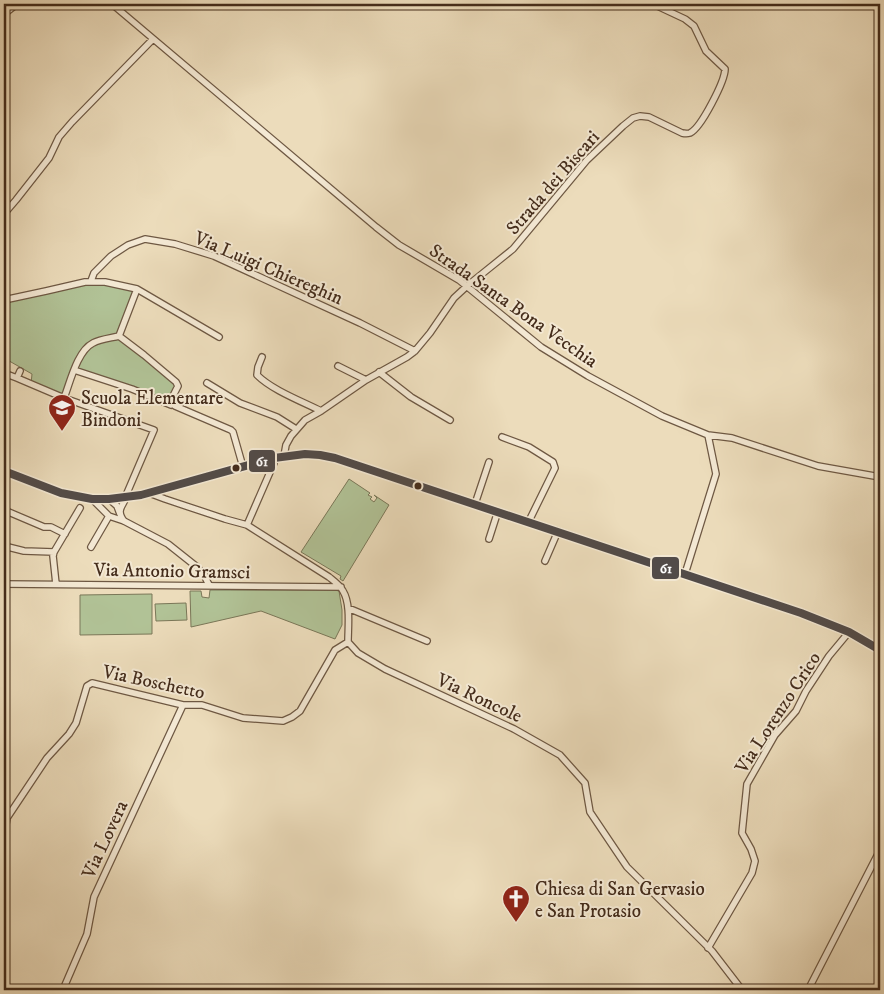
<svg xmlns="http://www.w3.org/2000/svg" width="884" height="994" font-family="'IM FELL DW Pica',serif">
	<rect width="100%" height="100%" fill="#ecdcbb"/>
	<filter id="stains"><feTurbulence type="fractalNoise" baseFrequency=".004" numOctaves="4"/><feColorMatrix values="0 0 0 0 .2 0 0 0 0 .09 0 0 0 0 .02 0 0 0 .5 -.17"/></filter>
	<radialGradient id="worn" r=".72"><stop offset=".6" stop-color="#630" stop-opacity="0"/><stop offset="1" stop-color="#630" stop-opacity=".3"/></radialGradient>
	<path fill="#b1c296" stroke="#7a7758" d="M85,282L137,289L119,335L178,386L169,404L75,371L64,398L31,384L32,374L4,358V300Z
		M349,479L370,493L368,495L372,497L370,499L374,502L377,498L374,495L389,505L343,581L340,579L341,576L301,552Z
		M210,590H335L339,591L342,610V625L335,639L261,611L191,627L190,591H201L202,597L209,598Z
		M152,594V634L80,635V595Z
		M186,603L187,620L156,621L155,604Z"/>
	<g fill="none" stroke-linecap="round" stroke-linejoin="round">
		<defs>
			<path id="minor" d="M112,4L376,227L399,245L459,280L541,347L588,376L662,416L708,435L732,438L818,466L880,477
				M4,14L17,4
				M4,214L16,200L49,158L59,137L72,122L153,39
				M91,281L94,273L111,256L128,245L145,239L175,244L214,256L360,323L415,351
				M4,300L46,291L85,282H105L137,289L219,337
				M119,336L144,355L176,382L178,386L169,404
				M262,357L258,367L257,375C272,390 301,401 321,411
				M338,366L366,380
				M74,370L132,389L171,405
				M379,372L411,397L450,420
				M4,376L9,375L17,378L20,371
				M17,378L64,398L154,430L127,493C126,505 114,508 124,521
				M207,383L240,403L277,417L296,429
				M64,398C70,383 77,351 93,343C100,339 111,338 119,336L137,289
				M175,406L231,430L233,432L243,467
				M502,437L529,447L553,462L555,468L529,521
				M284,456L286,445L291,436L305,420L321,411L366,380L407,357L415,351L430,333L454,298L467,286L513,249L587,160L623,126L633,118L640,116L649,117L682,133C686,134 687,134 690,133C701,128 725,81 725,69L706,51L694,26L685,19L653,4
				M149,493L165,499L225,519L247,525L329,577C334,581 340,585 343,591C351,604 348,627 348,642L358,653L385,669L514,729L560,755L585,783L590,812L627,867L712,951L742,990
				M92,499L109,516L124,521L168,544L197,567L204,575L209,585
				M109,499L117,506L120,514
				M475,504L489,462
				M4,510L44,527H51L65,534
				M247,525L274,463V458
				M489,539L498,511
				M4,546L24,551L54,552
				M91,547L109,516
				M545,561L558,531
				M685,574L716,474L708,435
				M4,584L341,587
				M56,584L53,556L54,552L80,508
				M348,608L427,641
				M4,836L7,818L47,758L69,734L76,723L87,686L92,683L183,705H202L243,718L283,721L292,717L300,711L335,650L348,642
				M708,948L752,873L755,861L751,849L742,833L747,784L775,735L796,711L806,691L829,656L849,632
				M65,990V985L87,934L94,897L183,705
				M808,990L880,850"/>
			<path id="major" d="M4,471L61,493L92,499H109L141,495L274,458L305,454L320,455L335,458L426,488L801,613L849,632L880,650"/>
		</defs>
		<use href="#minor" stroke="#6e5843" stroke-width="8"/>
		<use href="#major" stroke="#442c1b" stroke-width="9"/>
		<use href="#minor" stroke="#f3e8d3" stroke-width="5.5"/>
		<use href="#major" stroke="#ecdcbb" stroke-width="7"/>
		<defs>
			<path id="bus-1" d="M4,471L61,493L92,499H109L141,495L274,458L305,454L320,455L335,458L801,613L849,632L880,650"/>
		</defs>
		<use href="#bus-1" stroke="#f3e8d3" stroke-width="11"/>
		<use href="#bus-1" stroke="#524b48" stroke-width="8"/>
	</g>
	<defs>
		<symbol id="school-pin" viewBox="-11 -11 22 30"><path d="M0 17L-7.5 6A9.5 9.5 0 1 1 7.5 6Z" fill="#8f2418" stroke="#f3e8d3"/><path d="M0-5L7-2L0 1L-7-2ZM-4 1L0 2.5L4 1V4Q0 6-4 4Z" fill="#fff"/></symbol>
		<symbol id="church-pin" viewBox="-11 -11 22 30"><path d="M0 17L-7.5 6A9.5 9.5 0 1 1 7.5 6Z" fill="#8f2418" stroke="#f3e8d3"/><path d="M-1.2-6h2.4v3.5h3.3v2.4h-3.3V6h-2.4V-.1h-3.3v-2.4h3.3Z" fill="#fff"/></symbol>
	</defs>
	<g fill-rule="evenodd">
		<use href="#school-pin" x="46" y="392" width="32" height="43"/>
		<use href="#church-pin" x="500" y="883" width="32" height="43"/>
	</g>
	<g fill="#442c1b" stroke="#f3e8d3" stroke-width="2">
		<circle cx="236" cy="468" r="4.5"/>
		<circle cx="418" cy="486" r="4.5"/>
	</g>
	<g text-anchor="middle" stroke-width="4" stroke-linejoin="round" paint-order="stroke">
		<g font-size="19" fill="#442c1b" stroke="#f3e8d3">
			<text transform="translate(552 182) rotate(-49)" y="7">Strada dei Biscari</text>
			<text transform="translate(269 267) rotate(23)" y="7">Via Luigi Chiereghin</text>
			<text transform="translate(514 305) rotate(35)" y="7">Strada Santa Bona Vecchia</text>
			<text transform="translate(172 570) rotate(1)" y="7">Via Antonio Gramsci</text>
			<text transform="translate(154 681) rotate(12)" y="7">Via Boschetto</text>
			<text transform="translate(480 697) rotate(25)" y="7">Via Roncole</text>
			<text transform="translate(777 712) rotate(-57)" y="7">Via Lorenzo Crico</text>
			<text transform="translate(104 839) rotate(-65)" y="7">Via Lovera</text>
		</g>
		<g font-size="19" fill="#442c1b" stroke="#f3e8d3" text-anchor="start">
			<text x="81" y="404">Scuola Elementare<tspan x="81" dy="22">Bindoni</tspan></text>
			<text x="535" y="895">Chiesa di San Gervasio<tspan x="535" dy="22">e San Protasio</tspan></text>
		</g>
	</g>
	<g stroke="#f3e8d3" stroke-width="2">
		<rect x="248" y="449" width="28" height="24" rx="5" fill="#524b48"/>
		<rect x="651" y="556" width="29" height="24" rx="5" fill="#524b48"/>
	</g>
	<g font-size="14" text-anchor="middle" font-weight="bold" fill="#fff">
		<text x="262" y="466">61</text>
		<text x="666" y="573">61</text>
	</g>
	<rect width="884" height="994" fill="none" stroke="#ecdcbb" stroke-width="20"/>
	<rect x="5" y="5" width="874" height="984" fill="none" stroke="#442c1b" stroke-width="2.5"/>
	<rect x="10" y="10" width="864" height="974" fill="none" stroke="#442c1b"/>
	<rect width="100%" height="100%" filter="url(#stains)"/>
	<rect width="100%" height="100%" fill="url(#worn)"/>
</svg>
